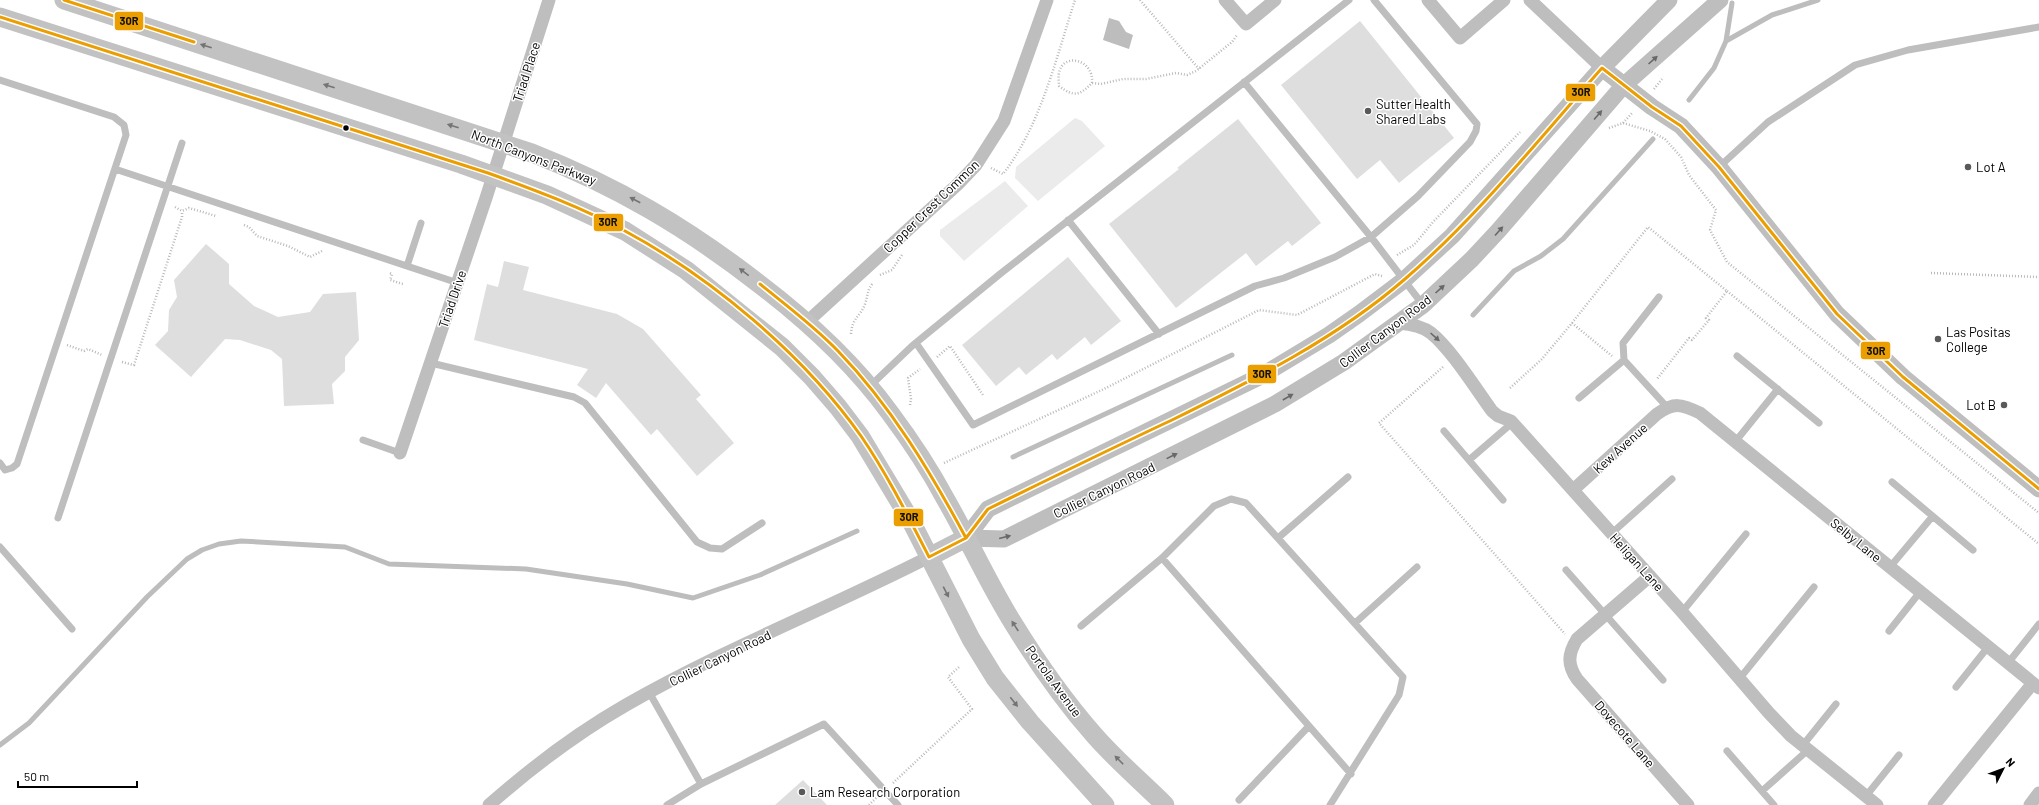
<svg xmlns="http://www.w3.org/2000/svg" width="2039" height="805" font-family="Barlow,sans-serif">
	<rect width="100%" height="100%" fill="#fff"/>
	<path fill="#ebebeb" d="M1075,118L1082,121L1105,146L1038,201L1015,178L1016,167Z
		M1005,181L1028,206L964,261L940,236V230Z"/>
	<path fill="#bdbdbd" d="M1109,18L1119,21L1126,32L1133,35L1129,49L1103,40Z"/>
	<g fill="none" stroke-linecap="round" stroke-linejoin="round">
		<path stroke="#bdbdbd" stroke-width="5" d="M1726,41L1772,15L1818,0
			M1689,100L1714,68L1726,41L1732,3
			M1473,315L1514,271L1541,256L1563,239L1653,139
			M1013,457L1232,355
			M0,745L29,723L147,597L187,559L202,550L219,544L241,541L345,547L389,564L526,569L627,584L693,598L760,575L857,531"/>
	</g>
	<path fill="#dedede" d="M1360,21L1454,138L1399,183L1380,160L1357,179L1281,85Z
		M1238,119L1321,223L1292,246L1288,241L1256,266L1246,253L1176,308L1109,224L1179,169L1177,168Z
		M206,244L229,264V284L254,306L278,317L310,312L323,294L356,292L359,340L345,357V371L332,384L334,404L284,406L282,359L271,350L240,340L225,339L191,377L155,345L168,331L169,310L177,297L174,280Z
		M1068,257L1121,321L1091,345L1085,337L1057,360L1052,354L1026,375L1019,367L996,386L962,345Z
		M504,261L529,267L523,290L617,314L643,329L701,395L696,399L734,443L697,476L657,429L651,435L606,383L596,398L577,385L588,369L474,340L487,284L498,287Z
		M803,780L827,805H775Z"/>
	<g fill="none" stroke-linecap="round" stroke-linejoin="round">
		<path stroke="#b9b9b9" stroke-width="2.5" stroke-dasharray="1 2" stroke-linecap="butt" d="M1140,0L1199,69
			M1092,83C1094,59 1063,52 1059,73C1058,77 1059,82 1059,86C1074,97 1079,96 1092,83L1101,84L1123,79H1146L1176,73L1187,75L1196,71L1232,42L1237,35
			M1654,89L1662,79
			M1623,123L1633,112
			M1609,128L1623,123L1650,131L1665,139L1681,157L1689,175L1716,210L1710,230L1727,262L2039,513
			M991,168L1003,174C1041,125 1056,58 1075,0
			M175,207L182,211L189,208L216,216
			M244,225L249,227L257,236L288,246L310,257L322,251
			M1397,255L1414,245L1433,222L1520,132
			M390,273L392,274L390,280L403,284
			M1931,273L2039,277
			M880,275L892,270L902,255
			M1727,291L2039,544
			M1572,323L1648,227L1727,291L1706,318L1709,320L1692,340L1689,338L1657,379
			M851,334C852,318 860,317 865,304C868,296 867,290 873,283
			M67,345L84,351L88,349L102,355
			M937,357L950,346L983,395
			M122,362L134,365L182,217V211
			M1443,367L1379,423L1565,634
			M1510,388L1542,359L1572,323L1612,356
			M910,405L911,399L908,378L920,369
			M944,463L1104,389L1259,310L1297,315L1375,274L1382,276
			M893,783L972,709L948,677L959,667
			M869,805L877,797"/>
		<path stroke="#bebebe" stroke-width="7" d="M0,80L114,117L124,125L126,135L17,464L12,468L5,470L0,463
			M1244,82L1371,237L1423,305
			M1719,167L1768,122L1855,65L1908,50L2039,27
			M115,169L458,283
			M1068,220L1159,334
			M407,266L421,223
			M1659,297L1623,343L1624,360L1667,407
			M916,343L973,425L1255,286L1284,278L1335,257L1371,237L1418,196L1470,142L1476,131L1477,124L1374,0
			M1737,356L1819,423
			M431,363L574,397L585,403L697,542L710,548L722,549L762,523
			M870,386L912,346L1000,274L1349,0
			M1579,398L1624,360
			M1444,431L1503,500
			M363,440L400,453
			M1735,442L1778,389
			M1469,460L1512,423
			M1892,482L1973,550
			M58,518L182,143
			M1612,533L1672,479
			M1278,538L1348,477
			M0,547L72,629
			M1890,567L1932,517
			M1566,570L1663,680
			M1682,612L1746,534
			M1355,623L1417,567
			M1081,626L1162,558
			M1889,631L1920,592
			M2008,663L2039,624
			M1740,678L1814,587
			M1956,687L1988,647
			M649,692L701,784
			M1803,745L1836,704
			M1727,751L1774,805
			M1762,791L1808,750
			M1866,796L1899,755
			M1239,800L1309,726
			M667,805L701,784L824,724L898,805
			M1330,805L1399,695L1403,677L1246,503L1231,499L1214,506L1162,558L1351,774"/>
		<path stroke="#bebebe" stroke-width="13" d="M1225,0L1246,24L1275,0
			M1428,0L1460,38L1504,0
			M1530,0L1602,68
			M807,322L958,184L976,165L1004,121L1047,0
			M1399,323C1411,324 1422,326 1431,333C1451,349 1476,389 1492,411L1498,416L1511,421L1682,612L1769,713L1791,736L1877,805
			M400,453L486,198L549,0
			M1573,490L1657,414C1674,402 1681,404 1700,413L2039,688
			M1650,576L1577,639C1568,654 1567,664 1577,679L1688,805
			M489,805C531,768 577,733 626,705C724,649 829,608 929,557
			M1934,805L2033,683
			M2030,805L2039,793"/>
		<path stroke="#bebebe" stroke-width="17" d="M1602,68L1652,107L1681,126L1719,167L1837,314L1903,377L2039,489
			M966,538L1004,539L1275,404L1344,362L1423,305L1472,259L1499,230L1623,86L1720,0
			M966,538L988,509L1261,376L1329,335L1359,314L1404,280L1452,236L1602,68L1669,0"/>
		<path stroke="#c2c2c2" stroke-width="19" d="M64,0L532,153C616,186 686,227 758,283C808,321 853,362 890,413C911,441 930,470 946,500C969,540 988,583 1013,623C1037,662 1065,702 1095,736C1117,761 1142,782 1165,805
			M0,17L461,164L547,195L625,231L686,270L782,347L812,377L838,407L860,436L911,521L971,639L995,678L1030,722L1105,805
			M929,557L966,538"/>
		<defs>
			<path id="bus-1" d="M64,0L194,42
				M0,17L488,173C535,190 581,207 625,231C712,278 803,354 861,436C887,474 908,516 929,557L966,538L988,509C1049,479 1110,449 1172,420C1253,380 1336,339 1405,279C1477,217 1539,139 1602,68L1652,107L1681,126L1719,167L1837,314L1903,377L2039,489
				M760,284C787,306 814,326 838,351C891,406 930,471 966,538"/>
		</defs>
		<use href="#bus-1" stroke="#fff" stroke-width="6"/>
		<use href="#bus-1" stroke="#eb9e00" stroke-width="3"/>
	</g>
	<defs><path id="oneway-solid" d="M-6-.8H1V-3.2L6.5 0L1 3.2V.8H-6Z"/></defs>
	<g fill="#747474">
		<use href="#oneway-solid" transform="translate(206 46) rotate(-162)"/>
		<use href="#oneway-solid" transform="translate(329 86) rotate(-162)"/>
		<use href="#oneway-solid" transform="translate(453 126) rotate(-162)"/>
		<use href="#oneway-solid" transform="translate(635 200) rotate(-152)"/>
		<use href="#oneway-solid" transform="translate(744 272) rotate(-143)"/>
		<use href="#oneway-solid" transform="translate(946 592) rotate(63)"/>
		<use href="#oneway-solid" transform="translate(1015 626) rotate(-123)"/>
		<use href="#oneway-solid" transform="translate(1014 702) rotate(52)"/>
		<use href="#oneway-solid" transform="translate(1119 760) rotate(-135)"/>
	</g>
	<g fill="#686868">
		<use href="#oneway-solid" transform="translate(1653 60) rotate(-42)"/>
		<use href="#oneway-solid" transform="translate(1598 115) rotate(-49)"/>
		<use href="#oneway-solid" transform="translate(1499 231) rotate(-48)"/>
		<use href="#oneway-solid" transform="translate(1440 289) rotate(-42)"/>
		<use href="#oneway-solid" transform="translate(1435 337) rotate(42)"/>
		<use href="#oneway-solid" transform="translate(1288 397) rotate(-30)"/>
		<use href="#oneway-solid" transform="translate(1172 456) rotate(-26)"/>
		<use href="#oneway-solid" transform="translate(1005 537) rotate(-14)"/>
	</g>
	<g fill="#595959" stroke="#fff" stroke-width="1.5">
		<circle cx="1368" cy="111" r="4"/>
		<circle cx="1968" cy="167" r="4"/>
		<circle cx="1938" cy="339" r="4"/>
		<circle cx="2004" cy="405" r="4"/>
		<circle cx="802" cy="792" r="4"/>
	</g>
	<circle fill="#000" stroke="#fff" stroke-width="1.5" cx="346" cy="128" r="3.5"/>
	<g text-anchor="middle" stroke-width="3" stroke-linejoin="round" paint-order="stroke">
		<g font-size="13" fill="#000" stroke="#fff">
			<text transform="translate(526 72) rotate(-72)" y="5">Triad Place</text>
			<text transform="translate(534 157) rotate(21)" y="5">North Canyons Parkway</text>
			<text transform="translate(931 206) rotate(-44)" y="5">Copper Crest Common</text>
			<text transform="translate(452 299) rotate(-71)" y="5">Triad Drive</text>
			<text transform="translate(1385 331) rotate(-37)" y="5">Collier Canyon Road</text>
			<text transform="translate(1620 448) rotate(-42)" y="5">Kew Avenue</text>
			<text transform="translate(1104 490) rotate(-26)" y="5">Collier Canyon Road</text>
			<text transform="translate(1856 540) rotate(39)" y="5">Selby Lane</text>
			<text transform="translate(1637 562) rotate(48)" y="5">Heligan Lane</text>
			<text transform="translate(720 658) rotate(-26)" y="5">Collier Canyon Road</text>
			<text transform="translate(1054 681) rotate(54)" y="5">Portola Avenue</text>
			<text transform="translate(1625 734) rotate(49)" y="5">Dovecote Lane</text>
		</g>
		<g font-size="13" fill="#000" stroke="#fff" text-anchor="start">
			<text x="1376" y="109">Sutter Health<tspan x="1376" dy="15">Shared Labs</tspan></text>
			<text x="1976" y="172">Lot A</text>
			<text x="1946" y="337">Las Positas<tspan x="1946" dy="15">College</tspan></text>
			<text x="1996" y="410" text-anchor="end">Lot B</text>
			<text x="810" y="797">Lam Research Corporation</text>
		</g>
	</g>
	<g stroke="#fff" stroke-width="1.5">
		<rect x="114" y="11" width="30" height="20" rx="4" fill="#eb9e00"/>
		<rect x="1565" y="83" width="31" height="19" rx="4" fill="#eb9e00"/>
		<rect x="593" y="213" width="31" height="19" rx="4" fill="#eb9e00"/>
		<rect x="1860" y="341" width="31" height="19" rx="4" fill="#eb9e00"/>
		<rect x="1247" y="364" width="30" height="20" rx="4" fill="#eb9e00"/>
		<rect x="893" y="508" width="31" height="19" rx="4" fill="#eb9e00"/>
	</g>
	<g font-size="11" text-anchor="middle" font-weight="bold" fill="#111">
		<text x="129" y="25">30R</text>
		<text x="1581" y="96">30R</text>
		<text x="608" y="226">30R</text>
		<text x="1876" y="355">30R</text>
		<text x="1262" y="378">30R</text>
		<text x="909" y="521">30R</text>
	</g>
	<g transform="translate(2003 769) rotate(48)" stroke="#ffffff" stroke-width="3" paint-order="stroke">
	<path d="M0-3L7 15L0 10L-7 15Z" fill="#000000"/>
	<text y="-6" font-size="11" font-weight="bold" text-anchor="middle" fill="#000000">N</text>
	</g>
	<path d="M18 781v6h119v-6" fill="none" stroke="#000000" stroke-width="2"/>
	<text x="24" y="781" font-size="12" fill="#000000" stroke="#ffffff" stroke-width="3" paint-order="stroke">50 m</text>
</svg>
